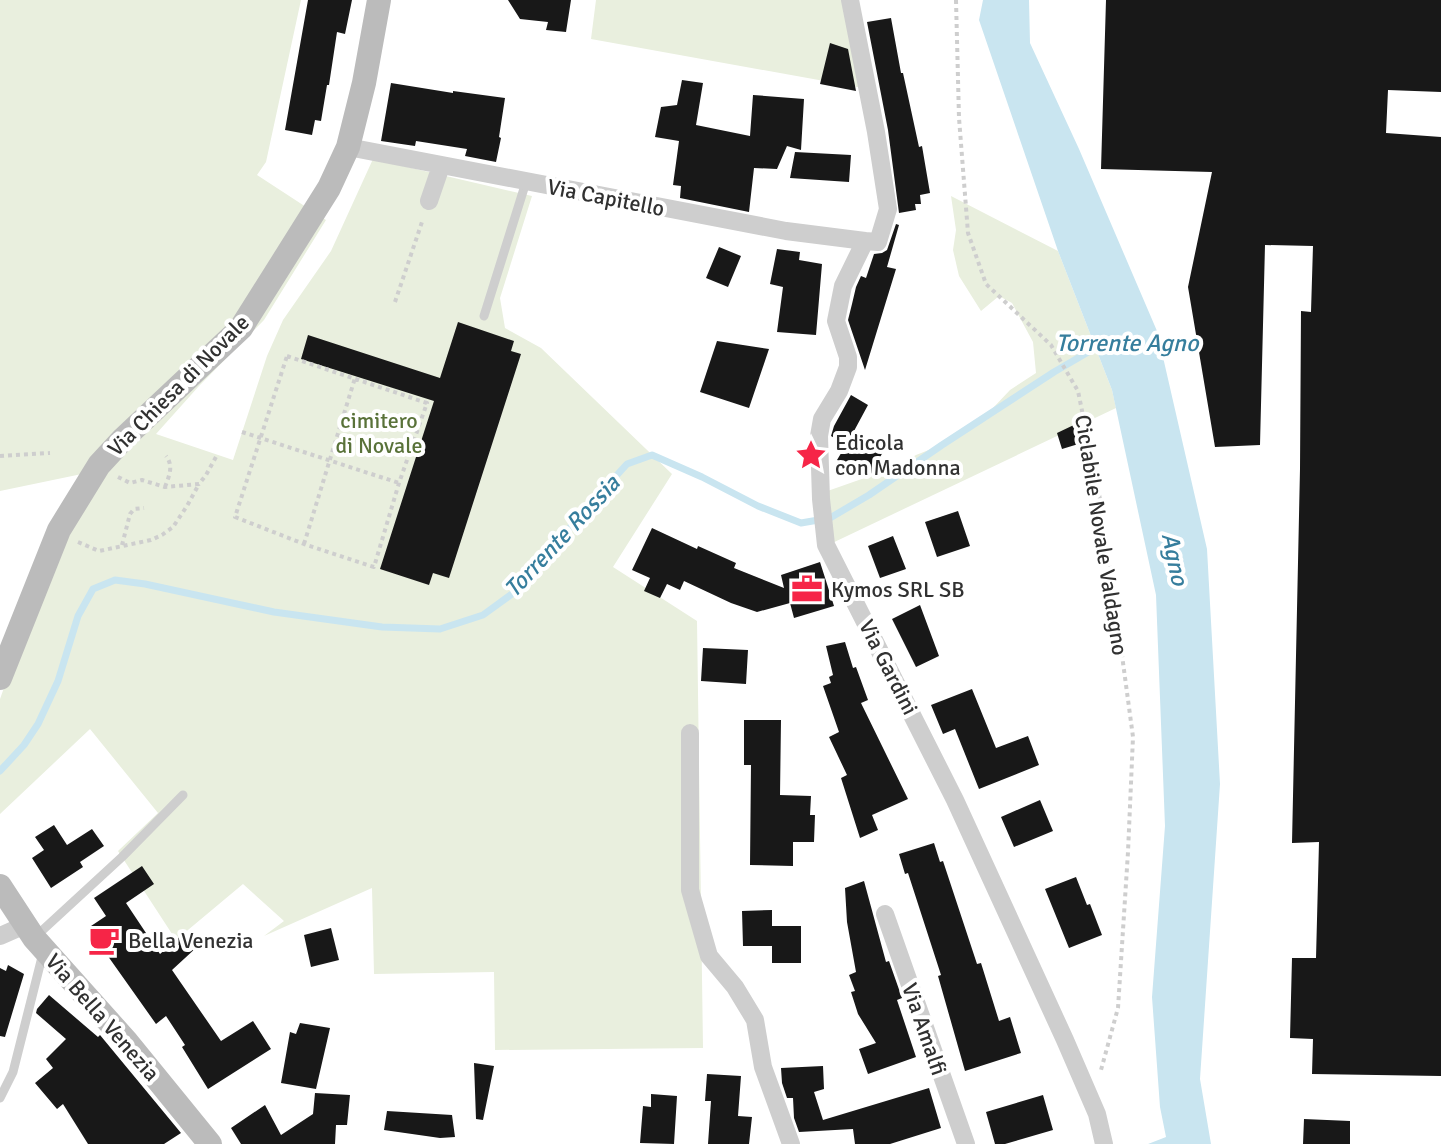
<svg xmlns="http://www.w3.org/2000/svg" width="1441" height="1144" font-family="Signika,sans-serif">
	<rect width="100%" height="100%" fill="#fff"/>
	<path fill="#e9efde" d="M0,0H301L266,162L257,175L326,220L264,320L199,386L156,434L233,460L267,356L283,320L331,251L373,159L532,196L500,298L505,328L541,348L672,474L613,567L697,621L703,1048L495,1050L494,972L374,974L372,888L264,936L284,921L243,884L176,940L118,851L158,813L90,729L0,814V699L63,522L101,470L0,491Z
		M596,0H847L863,88L591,39Z
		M951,196L1058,251L1112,390L1116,408L826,546L819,494L893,468L916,455L939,446L957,434L975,427L1010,390L1036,373L1033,342L1012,303L999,296L981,311L959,276L953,250L956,230Z"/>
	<path fill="#c9e5f0" d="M983,0H1029L1030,43L1079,149L1157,331L1207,549L1220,784L1200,1079L1211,1144H1148L1166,1137L1160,1107L1152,997L1165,826L1156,595L1112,390L1058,251L979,20Z"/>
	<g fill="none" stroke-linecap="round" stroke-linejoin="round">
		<path stroke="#c9e5f0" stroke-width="7" d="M0,771L24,745L38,724L58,681L78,616L93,589L115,580L145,584L274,612L382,627L440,629L483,615L516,591L586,509L627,464L652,455L702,477L758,506L801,523L830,518L869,495L942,445L1054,372L1102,344"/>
	</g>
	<path fill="#181818" d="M308,0H352L345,34L337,32L329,85H327L321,121L315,120L312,135L285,130Z
		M508,0H571L566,32L546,30L548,22L520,19Z
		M1106,0H1441V92L1388,90L1386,133L1441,137V1076L1312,1074L1313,1039L1290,1038L1292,958H1316L1319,842L1292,843L1300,469L1301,311L1311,312L1313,246L1265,245L1260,445L1215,447L1188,287L1212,172L1101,169Z
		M891,18L901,73H903L919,147L922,146L930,193L920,195L921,204H915L916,210L899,213L888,130L867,22Z
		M830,43L848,49L856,91L820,84Z
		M682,80L703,83L696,125L750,136L753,95L804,99L801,150L787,146L777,169L754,168L749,212L680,198L681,186L673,185L679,141L655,137L661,107L677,105Z
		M391,83L453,93V91L505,98L499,137L501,138L496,162L465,156L467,149L416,141L415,146L381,141Z
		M795,152L851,155L849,182L790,178Z
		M896,224L899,225L887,267L896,269L865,370L848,320L852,304L856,287L861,276L866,278L874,254L882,253L887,250Z
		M719,247L741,256L728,287L706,278Z
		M777,249L800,252L799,260L822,264L816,335L777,332L783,287L770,284Z
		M458,322L514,341L511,351L521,354L449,578L433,573L429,585L380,569L434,401L301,359L308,335L440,378Z
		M717,341L769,349L749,408L700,392Z
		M851,395L868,405L854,431L885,448L869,478L837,460L846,445L831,436L834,426Z
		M1078,423L1085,442L1062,449L1057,433Z
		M958,511L970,546L937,557L925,522Z
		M652,528L697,549L698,546L736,563L734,568L784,588L781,575L820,562L834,606L794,618L790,603L757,612L731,603L684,581L680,590L667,584L660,598L644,591L650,578L632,570Z
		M893,536L906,569L880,578L868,546Z
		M920,605L939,656L916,667L892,619Z
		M845,642L853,668L856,667L868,700L861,703L908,799L872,815L878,830L860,838L841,778L847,775L829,737L839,732L823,686L831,683L829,677L833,675L826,646Z
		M703,648L748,650L746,684L701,681Z
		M972,689L996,748L1028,736L1039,765L979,789L955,729L943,734L931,705Z
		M744,720H781L780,795L811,796L810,815H815L814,842H793V866L750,865L751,765H744Z
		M1040,800L1053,831L1014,847L1001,817Z
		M54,825L67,845L92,829L104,846L80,862L83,867L51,888L32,858L44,850L35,837Z
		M934,843L940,862L943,861L977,964L981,963L999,1021L1010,1017L1021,1053L965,1071L938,976L941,975L908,873L905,874L899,854Z
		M142,866L154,884L126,903L160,954L184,933L197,947L172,970L221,1041L253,1021L271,1049L208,1089L182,1047L185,1045L166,1016L156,1024L88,928L106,916L94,898Z
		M1076,877L1087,905L1090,904L1102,935L1069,948L1045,889Z
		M864,881L886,962L889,961L902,998L897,1000L916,1057L868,1074L859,1049L876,1043L858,1014L851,992L855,991L849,975L856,972L847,922L845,888Z
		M772,910V926H801V963H772V946H743L742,911Z
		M331,928L339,960L311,967L304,935Z
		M8,965L24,974L5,1037L0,1036V968L6,971Z
		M49,995L98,1037L100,1035L181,1133L164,1144H88L63,1104L57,1109L35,1083L53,1068L46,1059L66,1039L36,1013L37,1009Z
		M300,1023L330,1028L316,1089L281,1083L290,1032L296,1034Z
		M474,1063L494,1066L483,1120L476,1119Z
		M823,1066L824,1089L814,1092L823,1120L929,1088L941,1128L890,1144H855L853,1129L799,1132L794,1118L793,1098H787L782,1083L781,1068Z
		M707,1074L741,1076L738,1116L752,1117L749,1144H708L711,1101H705Z
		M315,1093L350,1095L347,1125H336L335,1144H241L231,1128L265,1105L281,1135L313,1114Z
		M651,1094L677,1096L674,1144L640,1143L643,1106L651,1107Z
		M1043,1095L1053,1130L1005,1144H995L986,1112Z
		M387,1111L452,1115L455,1137L440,1138L384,1130Z
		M1304,1119L1350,1121V1144H1303Z"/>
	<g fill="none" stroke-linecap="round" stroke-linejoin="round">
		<path stroke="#cecece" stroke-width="4" stroke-dasharray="4 4" stroke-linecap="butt" d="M956,0L959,118L968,233L986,284L1051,345L1078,391L1103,514L1133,737L1128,852L1118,1008L1101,1070
			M395,302L423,219
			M287,356L427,403L399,483L374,567L304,544L235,517Z
			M242,432L399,483
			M0,456L50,453
			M118,477L130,483L142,480L165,487L199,484L206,475L217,455
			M165,487C169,476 174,466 166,456
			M78,542L99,551L151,540L162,535L173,527L187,506L199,484
			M304,544L355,378
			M122,545L130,514L134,509L144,508"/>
		<path stroke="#cecece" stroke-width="9" d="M484,316L526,182
			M34,938L122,857L183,795
			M0,1098L13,1072L43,953"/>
		<path stroke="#cecece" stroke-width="18" d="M850,0L876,132L888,209L878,242L865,241L843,286L836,321L848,357V367L839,391L822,419L819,436L821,499L826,545L955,800L1065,1040L1097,1114L1104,1144
			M348,147L786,231L865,241
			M429,201L441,166
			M690,733V890L709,956L735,987L755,1020L763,1067L791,1144
			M885,914L966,1144
			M0,936L25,925"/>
		<path stroke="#bbb" stroke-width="24" d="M0,678L59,530L99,465L123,439L241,328L329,188L348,147L364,83L379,0
			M0,886L34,938L127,1042L210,1144"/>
	</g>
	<defs>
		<symbol id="sight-bare" viewBox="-9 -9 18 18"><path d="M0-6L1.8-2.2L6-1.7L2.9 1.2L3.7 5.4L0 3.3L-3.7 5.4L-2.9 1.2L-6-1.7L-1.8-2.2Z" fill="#f62547" stroke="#fff" stroke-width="2.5" paint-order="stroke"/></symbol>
		<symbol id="office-bare" viewBox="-9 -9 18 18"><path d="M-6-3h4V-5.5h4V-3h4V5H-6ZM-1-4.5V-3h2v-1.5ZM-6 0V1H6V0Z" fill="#f62547" stroke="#fff" stroke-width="2.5" paint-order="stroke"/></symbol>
		<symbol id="cafe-bare" viewBox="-9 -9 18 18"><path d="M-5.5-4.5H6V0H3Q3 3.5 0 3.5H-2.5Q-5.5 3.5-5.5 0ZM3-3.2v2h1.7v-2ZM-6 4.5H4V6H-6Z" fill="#f62547" stroke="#fff" stroke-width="2.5" paint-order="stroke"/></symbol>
	</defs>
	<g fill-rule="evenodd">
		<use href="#sight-bare" x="789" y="433" width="44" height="44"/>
		<use href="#office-bare" x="785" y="567" width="44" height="44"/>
		<use href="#cafe-bare" x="82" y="918" width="44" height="44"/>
	</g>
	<g text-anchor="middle" stroke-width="8" stroke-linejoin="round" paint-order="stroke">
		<g font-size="22" fill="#313131" stroke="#fff">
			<text transform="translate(606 197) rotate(11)" y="8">Via Capitello</text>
			<text transform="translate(178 385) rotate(-45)" y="8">Via Chiesa di Novale</text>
			<text transform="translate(1102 535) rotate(81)" y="8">Ciclabile Novale Valdagno</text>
			<text transform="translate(889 667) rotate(63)" y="8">Via Gardini</text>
			<text transform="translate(103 1017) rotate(49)" y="8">Via Bella Venezia</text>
			<text transform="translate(925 1029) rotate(71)" y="8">Via Amalfi</text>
		</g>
		<g font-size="22" fill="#597239" stroke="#fff">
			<text x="379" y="428">cimitero<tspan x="379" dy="25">di Novale</tspan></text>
		</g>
		<g font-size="22" fill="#313131" stroke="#fff" text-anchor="start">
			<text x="835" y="450">Edicola<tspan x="835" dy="25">con Madonna</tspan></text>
			<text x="831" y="597">Kymos SRL SB</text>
			<text x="128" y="948">Bella Venezia</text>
		</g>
		<g font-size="24" font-style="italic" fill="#367e9d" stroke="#fff">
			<text x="1127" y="351">Torrente Agno</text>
			<text transform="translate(562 536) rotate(-47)" y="8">Torrente Rossia</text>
			<text transform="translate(1175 559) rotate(78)" y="8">Agno</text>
		</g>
	</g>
</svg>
